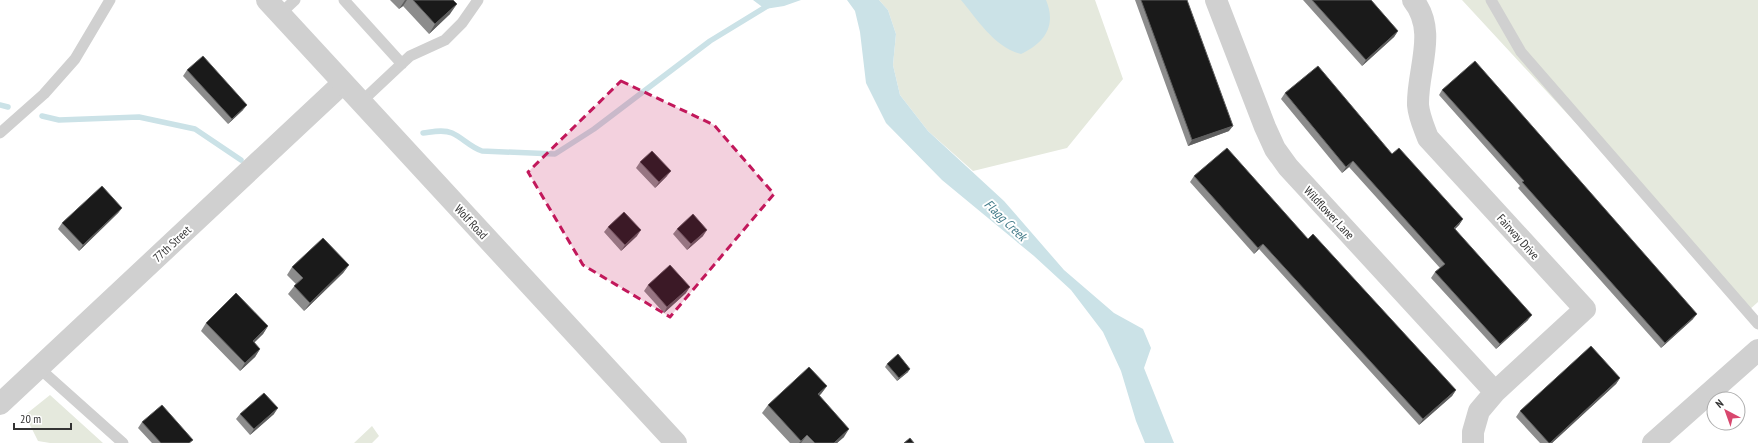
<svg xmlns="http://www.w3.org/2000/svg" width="1758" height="443" font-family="'PT Sans Narrow',sans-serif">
	<rect width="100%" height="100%" fill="#fff"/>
	<path fill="#e5e9dd" d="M879,0H1095L1123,79L1067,148L973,171L928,131L900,95L893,65L896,34L888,10Z
		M1462,0H1758V302L1749,310Z
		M50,395L103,443H50L38,441L25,415Z
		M372,426L379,436L372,443H354Z"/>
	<path fill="#cbe2e7" d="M753,0H801L784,6L765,9Z
		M847,0H879L888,10L896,34L893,65L900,95L928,131L1004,201L1064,270L1114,313L1143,329L1151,348L1144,368L1174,443H1145L1136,421L1121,371L1103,332L1071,290L1034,256L942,180L886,123L866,83L860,32L855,11Z
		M961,0H1046C1057,26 1044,43 1021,54C995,48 977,19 961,0Z"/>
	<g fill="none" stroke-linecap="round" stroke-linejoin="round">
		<path stroke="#cbe2e7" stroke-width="5.5" d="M0,105L8,107
			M42,116L59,120L139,117L195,129L241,160
			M423,133C432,132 443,129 452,133C463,138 470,147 482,151L555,154L594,129L710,41L777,0"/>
		<path stroke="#d0d0d0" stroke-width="11" d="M344,0L402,64
			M1491,0L1521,52L1758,324
			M280,14L295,0
			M361,102L410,56L445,40L462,23L478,0
			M0,133L44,94L75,59L110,0
			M39,368L123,443"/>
		<path stroke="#d0d0d0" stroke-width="22" d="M1216,0L1265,127L1275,149L1288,167L1495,392
			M1413,0C1438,31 1417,70 1418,105C1419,117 1424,127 1428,138L1585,309L1495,392L1479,411L1473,432V443
			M0,404L343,83"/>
		<path stroke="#d0d0d0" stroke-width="22" d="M267,0L676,443
			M1653,443L1758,350"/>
	</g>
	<path fill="#8c8c8c" d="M390,0H453L450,14L429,34L403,6L399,9Z
		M1135,0H1187L1229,131L1188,146Z
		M1303,0H1371L1398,31L1394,37L1362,66Z
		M187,70L243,110L228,124L183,76Z
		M1442,90L1693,319L1661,348L1518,188L1520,186L1439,95Z
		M1285,93L1392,154L1463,219L1459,225L1455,229L1528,320L1496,349L1431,278L1435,272L1440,268L1349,167L1342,173L1281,99Z
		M640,162L667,176L655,188L636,168Z
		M1194,176L1456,390L1452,396L1419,425L1259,249L1254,254L1190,182Z
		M122,208L118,213L79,251L58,229L62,223Z
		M608,227L637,236L621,251L604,232Z
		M677,229L703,236L687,250L673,234Z
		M349,265L343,273L304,311L288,294L296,284L287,275L292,267Z
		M648,285L686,293L664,313L644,291Z
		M206,323L268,326L263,334L254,343L260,349L255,357L240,371L201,331Z
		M887,364L908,372L897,381L885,367Z
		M1620,378L1616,384L1552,443H1540L1516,417L1520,411Z
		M827,386L819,396L844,437L837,443H790L762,413L768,405Z
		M240,414H274L250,435L236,419Z
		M142,422L191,443H152L138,428Z"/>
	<path fill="#5f5f5f" d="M405,0H407L403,6L399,9Z
		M457,4L450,14L429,34L435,24Z
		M1398,31L1394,37L1362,66L1366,60Z
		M247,105L243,110L228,124L232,119Z
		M1233,126L1229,131L1188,146L1192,140Z
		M1353,161L1349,167L1342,173L1346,167Z
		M671,171L667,176L655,188L659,182Z
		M122,208L118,213L79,251L83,245Z
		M1463,219L1459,225L1450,234L1454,228Z
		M641,230L637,236L621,251L625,245Z
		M707,230L703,236L687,250L691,244Z
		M1263,244L1259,249L1254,254L1258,248Z
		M349,265L343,273L304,311L310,303Z
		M690,287L686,293L664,313L667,307Z
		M1697,314L1693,319L1661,348L1665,343Z
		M1532,315L1528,320L1496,349L1500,344Z
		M268,326L263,334L247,349L253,341Z
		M260,349L255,357L240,371L245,363Z
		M910,369L908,372L897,381L899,378Z
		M1620,378L1616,384L1552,443H1550Z
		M827,386L821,394L812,402L818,394Z
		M1456,390L1452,396L1419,425L1423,419Z
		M278,408L274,414L250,435L254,429Z
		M849,429L844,437L837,443H834Z
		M807,435L801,443H799Z"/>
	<path fill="#1a1a1a" stroke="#5f5f5f" d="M413,0H453L457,4L435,24Z
		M1141,0H1187L1233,126L1192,140Z
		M1312,0H1371L1398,31L1366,60Z
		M203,56L247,105L232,119L187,70Z
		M1475,61L1697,314L1665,343L1522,182L1524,181L1442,90Z
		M1318,66L1392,154L1399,148L1463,219L1454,228L1532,315L1500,344L1435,272L1445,264L1353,161L1346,167L1285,93Z
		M1227,148L1308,239L1313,234L1456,390L1423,419L1263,244L1258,248L1194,176Z
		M652,151L671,171L659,182L640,162Z
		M102,186L122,208L83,245L62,223Z
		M624,212L641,230L625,245L608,227Z
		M693,214L707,230L691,244L677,229Z
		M323,238L349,265L310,303L294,286L303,278L292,267Z
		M670,265L690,287L667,307L648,285Z
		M236,293L268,326L253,341L260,349L245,363L206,323Z
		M1591,346L1620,378L1550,443H1549L1520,411Z
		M898,354L910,369L899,378L887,364Z
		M809,367L827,386L818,394L849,429L834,443H815L807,435L801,441L768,405Z
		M264,393L278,408L254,429L240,414Z
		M162,405L193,440L189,443H161L142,422Z
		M910,438L914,443H904Z"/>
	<path fill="#c2185b" fill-opacity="0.2" stroke="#c2185b" stroke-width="3" stroke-dasharray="8 5" stroke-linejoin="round" d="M621,81L714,125L774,194L670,317L583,265L528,172Z"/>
	<g text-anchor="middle" stroke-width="4" stroke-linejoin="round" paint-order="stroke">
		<g font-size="12" fill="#333" stroke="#fff">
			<text transform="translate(1329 213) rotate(47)" y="4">Wildflower Lane</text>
			<text transform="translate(471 222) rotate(47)" y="4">Wolf Road</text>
			<text transform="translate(1518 237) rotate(48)" y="4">Fairway Drive</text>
			<text transform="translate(172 244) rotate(-43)" y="4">77th Street</text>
		</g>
		<g font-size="13" font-style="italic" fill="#437b89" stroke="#fff">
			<text transform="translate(1006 220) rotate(44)" y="5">Flagg Creek</text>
		</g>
	</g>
	<g transform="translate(1726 411) rotate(319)"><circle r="19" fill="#ffffff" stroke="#adadad"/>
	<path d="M0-3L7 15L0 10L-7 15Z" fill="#d8476e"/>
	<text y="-6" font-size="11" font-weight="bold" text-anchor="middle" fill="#333333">N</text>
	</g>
	<path d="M14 423v6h57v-6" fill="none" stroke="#333333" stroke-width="2"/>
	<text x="20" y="423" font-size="12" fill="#333333" stroke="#ffffff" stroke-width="3" paint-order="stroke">20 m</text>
</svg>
